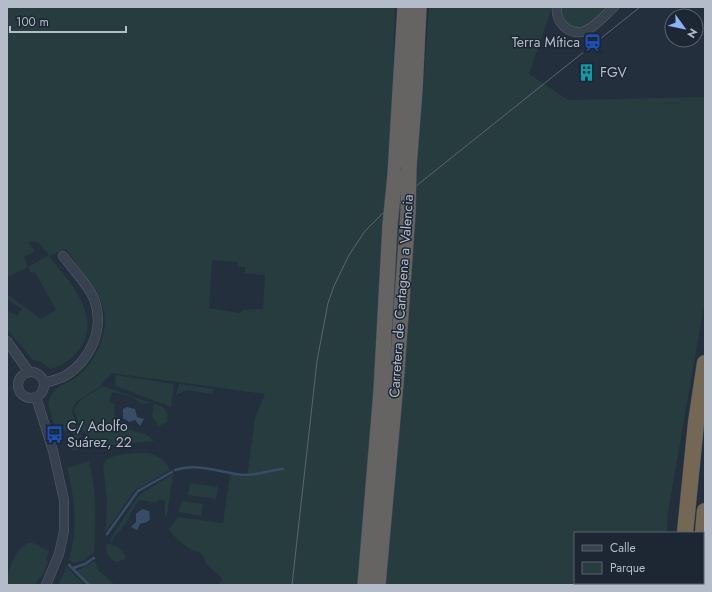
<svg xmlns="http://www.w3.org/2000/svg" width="712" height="592" font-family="Jost,sans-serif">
	<rect width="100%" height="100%" fill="#242f3e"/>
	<path fill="#263c3f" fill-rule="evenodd" d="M7,7H395L392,104L422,105L429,7H552L529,74L568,100L705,97V300L668,512L667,533H575V583H665V585H218L223,579L205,563C204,550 196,553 187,547C181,543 172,535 169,529L178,517L223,523L230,474L247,477L255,418L265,394L112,373L99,387L76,402L73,407L72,412L82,437L78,438L81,449L73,451L72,448L77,446L72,429L56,433L48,403C56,381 64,388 79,375C101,356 113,322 98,295C89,279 76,264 66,249L49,256C69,281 105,318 78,351C70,360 62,366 50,369L41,362L33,360L7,329V310L17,316L22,309L7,299V294L41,319L56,310L35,272L31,273L28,267L10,276L7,274ZM28,242H38L49,255L28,267L24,257L35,251ZM212,260L238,262V267H245V273L265,275L263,309L242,310L240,313L209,308Z
		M561,7H609L582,28H573L562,21Z
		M115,375L174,384L171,407L116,386Z
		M179,384L213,389V394L187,390L176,395Z
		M103,386L151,403L142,404L132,397L112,392L109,402L115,404L114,420C124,433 144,429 154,441L95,447L92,446L88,434L82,431L74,411C76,400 94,392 103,386Z
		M154,404L163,407L168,414L167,422L159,426L152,417Z
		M147,453C156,454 167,461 170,470L135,490L106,531L107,499L103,465C108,452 135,454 147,453Z
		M89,461C97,491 96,521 94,552L82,561L74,563L69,560C78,529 75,499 67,468Z
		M173,474L167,516L165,518V500H158L156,503L140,500C132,507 131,516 125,524C120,531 115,534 112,542L109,541L139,495Z
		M190,483L218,487L216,499L188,495Z
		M181,501L203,504L201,516L179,512Z
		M28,543H33L49,551L46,560L48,562L42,577L39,578L35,585H7C7,572 15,549 28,543Z
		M106,544C116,544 123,549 126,559L117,562C108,559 106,552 106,544Z
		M95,561L98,570L115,585H91L77,571Z
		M67,567L84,585H58Z"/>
	<path fill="#394c67" d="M127,407L135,409L137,417L144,419L140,426L135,420L129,422L123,418V409Z
		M142,509L149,511L150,519L147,522L140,524L137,530L131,527L136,522V514Z"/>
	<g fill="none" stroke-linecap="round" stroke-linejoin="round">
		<path stroke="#394c67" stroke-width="2.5" d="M175,470C199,462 223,474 246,475C257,475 271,470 283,469
			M107,534L138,491L172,472
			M69,565L89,585
			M73,568L85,564L94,558"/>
		<defs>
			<path id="minor" d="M557,7C555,22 569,36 585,31C595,27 606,14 614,7
				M7,341L29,372
				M18 385a13 13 0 1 1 26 0a13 13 0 1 1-26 0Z
				M44,383C51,381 59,379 65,376C91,360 105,328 94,299C89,286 72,268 63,256
				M36,397L53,451L64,500V531L59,554L46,585"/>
			<path id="trunk" d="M409,167L415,90L419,7
				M395,175L405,7
				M365,585L381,391L390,225
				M378,585L397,372L408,213"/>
			<path id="motorway" d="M685,533L696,423L705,363
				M703,534L705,511
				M680,585L681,583
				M699,585V583"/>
		</defs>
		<use href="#minor" stroke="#565f6c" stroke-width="10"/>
		<use href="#trunk" stroke="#434c59" stroke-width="16"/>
		<use href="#motorway" stroke="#434c59" stroke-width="17"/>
		<use href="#minor" stroke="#38414e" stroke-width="9"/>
		<use href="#trunk" stroke="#656462" stroke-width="15"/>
		<use href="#motorway" stroke="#746855" stroke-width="16"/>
		<path stroke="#5a6575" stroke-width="1" d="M292,585L317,361L328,303L334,286L349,255L365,231L386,210L640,7"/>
		<defs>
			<path id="trunk-bridge" d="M408,213L409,167
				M390,225L395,175"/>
		</defs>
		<use href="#trunk-bridge" stroke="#434c59" stroke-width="16" stroke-linecap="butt"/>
		<use href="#trunk-bridge" stroke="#656462" stroke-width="15"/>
	</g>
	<defs>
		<symbol id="station-bare" viewBox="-9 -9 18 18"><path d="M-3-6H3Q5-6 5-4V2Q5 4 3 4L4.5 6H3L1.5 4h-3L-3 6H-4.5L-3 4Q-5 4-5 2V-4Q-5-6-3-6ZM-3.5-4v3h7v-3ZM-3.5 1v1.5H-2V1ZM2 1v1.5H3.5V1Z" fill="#1a4fb4" stroke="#1d2633" stroke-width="2.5" paint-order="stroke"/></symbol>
		<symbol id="building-bare" viewBox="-9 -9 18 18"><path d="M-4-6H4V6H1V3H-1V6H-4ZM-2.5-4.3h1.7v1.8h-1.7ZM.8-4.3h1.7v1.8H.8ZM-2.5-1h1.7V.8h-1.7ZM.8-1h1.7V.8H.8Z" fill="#0f9aa8" stroke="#1d2633" stroke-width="2.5" paint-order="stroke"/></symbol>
		<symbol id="bus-bare" viewBox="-9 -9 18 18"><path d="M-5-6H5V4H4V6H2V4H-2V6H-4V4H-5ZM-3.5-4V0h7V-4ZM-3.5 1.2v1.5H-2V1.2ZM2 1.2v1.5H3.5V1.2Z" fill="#1a4fb4" stroke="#1d2633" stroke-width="2.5" paint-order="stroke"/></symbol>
	</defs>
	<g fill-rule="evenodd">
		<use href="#station-bare" x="580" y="30" width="25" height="25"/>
		<use href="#building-bare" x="574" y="60" width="25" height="25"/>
		<use href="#bus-bare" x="42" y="422" width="25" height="25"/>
	</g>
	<g text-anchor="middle" stroke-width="3" stroke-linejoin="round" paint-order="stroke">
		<g font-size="14" fill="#b4bcc9" stroke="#1d2633" text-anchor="start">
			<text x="580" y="47" text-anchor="end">Terra Mítica</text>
			<text x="600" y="77">FGV</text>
			<text x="67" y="431">C/ Adolfo<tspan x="67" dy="16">Suárez, 22</tspan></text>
		</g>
		<g font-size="14" fill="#b4bcc9" stroke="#1d2633">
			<text transform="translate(401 296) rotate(-86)" y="5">Carretera de Cartagena a Valencia</text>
		</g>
	</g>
	<rect width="712" height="592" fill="none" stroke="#b4bcc9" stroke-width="16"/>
	<rect x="574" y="532" width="130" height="52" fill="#1d2633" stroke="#59626f"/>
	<rect x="582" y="545" width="20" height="6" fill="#38414e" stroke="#59626f"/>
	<text x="610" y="552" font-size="12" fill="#b4bcc9">Calle</text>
	<rect x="582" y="562" width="20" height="12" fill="#263c3f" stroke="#59626f"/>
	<text x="610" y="572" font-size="12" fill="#b4bcc9">Parque</text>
	<g transform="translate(684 28) rotate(123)"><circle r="19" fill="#1d2633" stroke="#59626f"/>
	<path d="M0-3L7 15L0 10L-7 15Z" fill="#8ab4f8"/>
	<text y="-6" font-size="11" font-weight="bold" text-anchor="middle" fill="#b4bcc9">N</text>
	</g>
	<path d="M10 26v6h116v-6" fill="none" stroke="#b4bcc9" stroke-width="2"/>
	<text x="16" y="26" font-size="12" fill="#b4bcc9" stroke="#1d2633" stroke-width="3" paint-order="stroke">100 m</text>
</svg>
